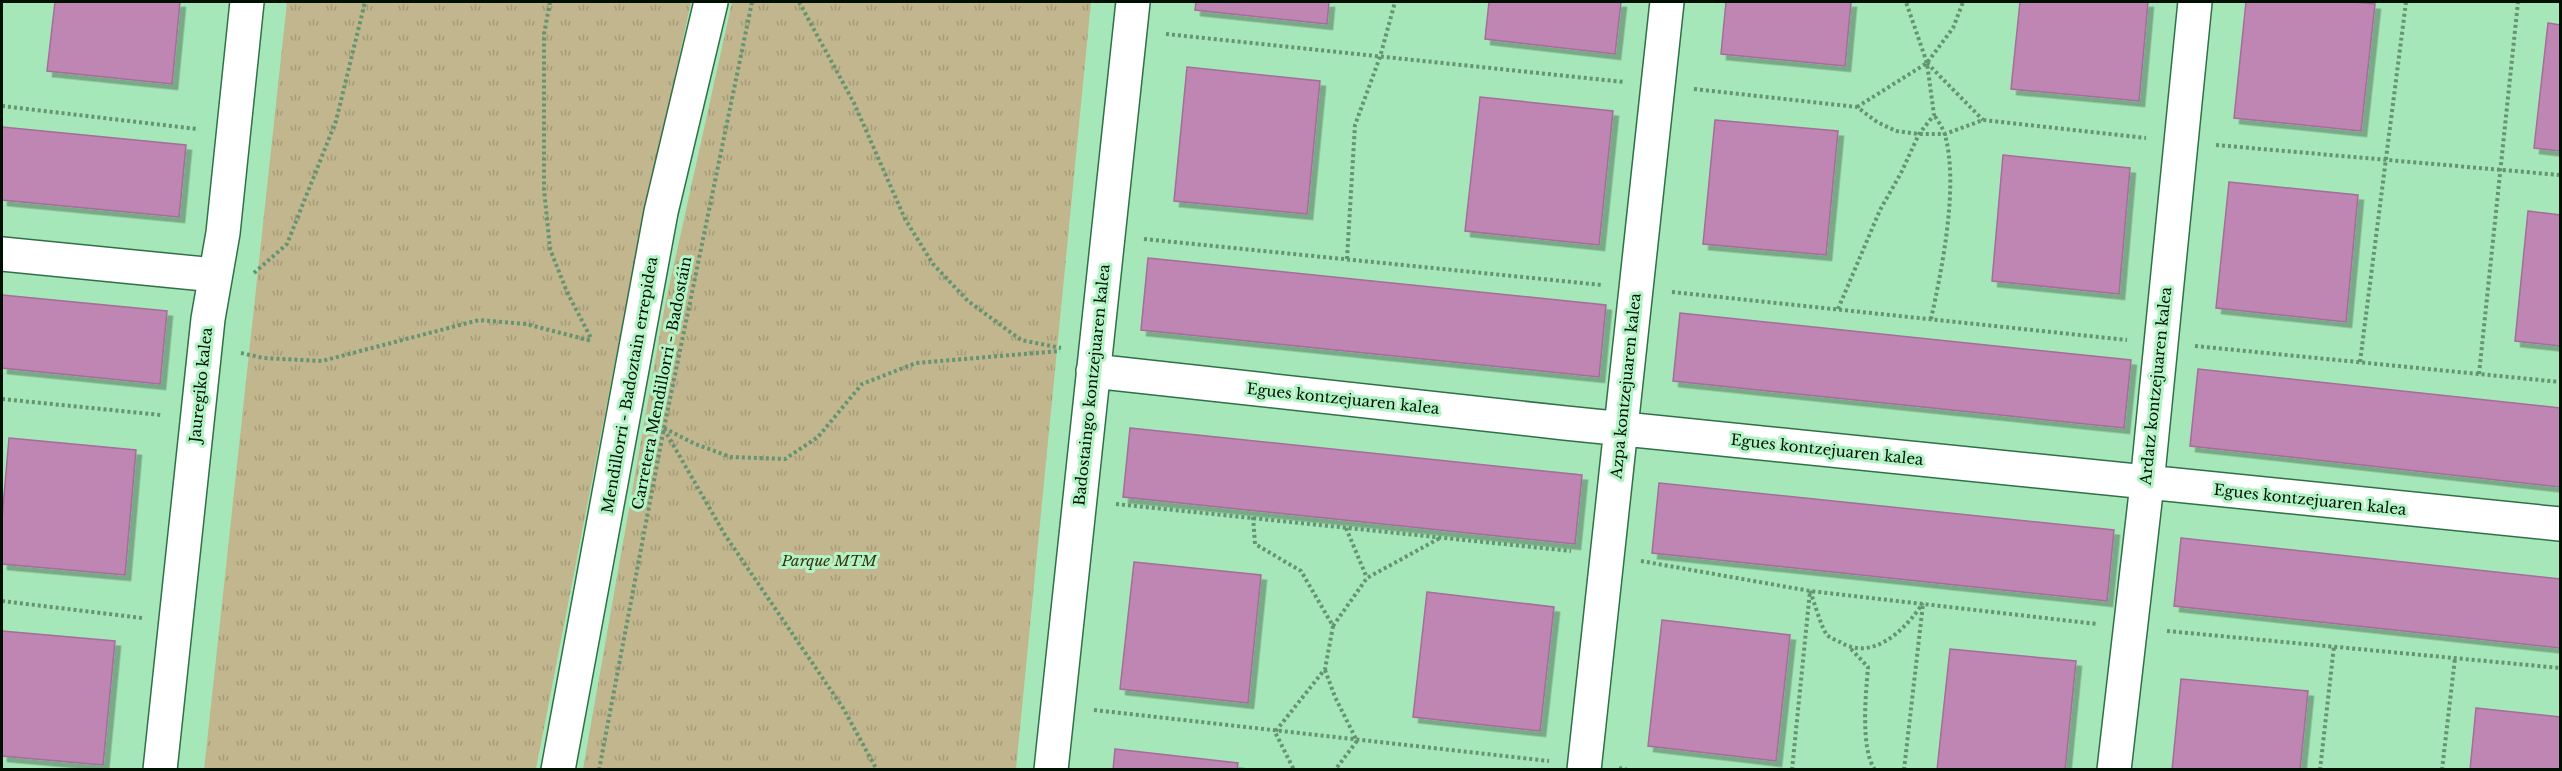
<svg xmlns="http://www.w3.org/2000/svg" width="2562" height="771" font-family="'Libre Baskerville',serif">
	<defs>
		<pattern id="park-tufts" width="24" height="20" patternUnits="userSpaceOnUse" patternTransform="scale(1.5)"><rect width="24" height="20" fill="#c2b68e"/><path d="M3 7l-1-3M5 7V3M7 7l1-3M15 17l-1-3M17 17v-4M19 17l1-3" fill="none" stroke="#a59b79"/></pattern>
		<filter id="shadow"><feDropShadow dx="5.5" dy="5.5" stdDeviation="0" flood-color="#0004"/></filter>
	</defs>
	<rect width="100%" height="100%" fill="#a5e7b8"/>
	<path fill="url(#park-tufts)" d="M287,2H691L628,295L536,769L204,770Z
		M732,2H1091L1016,769H583L665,305Z"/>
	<path fill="#bf86b4" stroke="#a46d9a" stroke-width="1.5" filter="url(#shadow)" d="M55,2H180L172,84L47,71Z
		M1196,2H1329L1327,24L1195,10Z
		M1489,2H1621L1615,54L1485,39Z
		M1726,2H1851L1845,66L1721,54Z
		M2020,2H2148L2139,101L2011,89Z
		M2246,2H2354L2375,4L2361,131L2234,118Z
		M2548,23L2560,25V151L2534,148Z
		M1187,67L1320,81L1307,214L1174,201Z
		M1480,97L1613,111L1599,245L1465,231Z
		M1715,120L1838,131L1826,255L1703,244Z
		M2,127L186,145L179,217L2,200Z
		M2003,155L2130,168L2119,294L1992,281Z
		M2229,182L2358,195L2346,322L2216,308Z
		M2528,211L2560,215V346L2515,341Z
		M1148,258L1606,305L1599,377L1141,330Z
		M2,295L167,311L160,384L2,368Z
		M1680,313L2131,360L2124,428L1673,381Z
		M2198,369L2560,408V487L2190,446Z
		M1130,428L1582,475L1575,544L1123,497Z
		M9,438L136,450L125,575L2,564V519Z
		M1659,483L2114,530L2107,601L1652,553Z
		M2181,538L2560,579V648L2174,606Z
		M1134,562L1261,575L1248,703L1120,689Z
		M1427,592L1554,607L1540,731L1413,717Z
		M1662,620L1790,635L1776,761L1648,746Z
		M2,631L115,641L103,765L2,756Z
		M1950,649L2076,661L2065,770H1937Z
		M2181,679L2308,691L2300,770H2172Z
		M2476,708L2560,717V770H2470Z
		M1115,749L1238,763L1237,770H1113Z"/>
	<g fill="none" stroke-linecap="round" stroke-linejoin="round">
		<defs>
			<path id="minor" d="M2,254L215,275
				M1093,371L1565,423L2560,524
				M160,770L208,319L223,233L247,2
				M558,770L661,212L711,2
				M1051,770L1133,2
				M1584,770L1667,2
				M2114,770L2147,484L2195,2"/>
		</defs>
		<use href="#minor" stroke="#307048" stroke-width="36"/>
		<path stroke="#659472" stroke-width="4" stroke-dasharray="3 3" stroke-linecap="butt" d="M550,2L544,34V189L550,249L567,292L592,340
			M799,2L854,103L905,219L933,264L968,301L1021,340L1061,348
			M1166,34L1624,82
			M1927,63L1983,120
			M1694,89L1857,107L1877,122L1896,131L1919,134H1945L1983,120L2146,138
			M2,106L197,129
			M1857,107L1927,63L1953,28L1963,2
			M2216,145L2560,175
			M1144,239L1602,285
			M1347,259L1355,125L1380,57L1395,2
			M254,273L287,244L336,121L365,2
			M1672,292L2127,340
			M1838,309L1880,210L1901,173L1919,134L1934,115L1927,63L1906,2
			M1931,319C1942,269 1959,185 1945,135C1943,128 1938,121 1934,115
			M2195,346L2560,382
			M241,353L263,358L322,361L479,320L526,324L592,341
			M2360,362L2406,2
			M2479,374L2518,2
			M2,399L161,415
			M664,428L695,444L731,457L785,459L818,437L862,384L916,363L1060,351
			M664,429L725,535L843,708L877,770
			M1116,504L1571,551
			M1253,517L1255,544L1301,571L1333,626L1325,669L1275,732L1294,770
			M1346,528L1367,578
			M1641,561L1810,591L2097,624
			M2,601L142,618
			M1333,626L1367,578L1440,538
			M2167,631L2560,668
			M1851,649L1868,667C1866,693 1860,748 1875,770
			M1325,670L1335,697L1357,741L1335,770
			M1094,710L1549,761
			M1619,768L1628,770
			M599,770L664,428L752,2
			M1792,770L1810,591C1814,601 1821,627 1827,635C1830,638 1836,640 1840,642C1873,662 1905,630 1923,603
			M1904,770L1923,604
			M2320,770L2334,646
			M2442,770L2455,658"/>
		<use href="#minor" stroke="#fff" stroke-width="33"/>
	</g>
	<g text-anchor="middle" stroke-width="6" stroke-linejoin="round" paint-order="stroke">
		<g font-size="15" fill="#001103" stroke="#b2f4c5">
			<text transform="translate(662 383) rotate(-79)" y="5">Carretera Mendillorri - Badostáin</text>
			<text transform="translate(201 385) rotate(-84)" y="5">Jauregiko kalea</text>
			<text transform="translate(630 385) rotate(-80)" y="5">Mendillorri - Badoztain errepidea</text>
			<text transform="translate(1092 385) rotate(-84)" y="5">Badostaingo kontzejuaren kalea</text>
			<text transform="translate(1626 386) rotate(-84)" y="5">Azpa kontzejuaren kalea</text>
			<text transform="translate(2156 386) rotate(-84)" y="5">Ardatz kontzejuaren kalea</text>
			<text transform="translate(1343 399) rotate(6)" y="5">Egues kontzejuaren kalea</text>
			<text transform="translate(1827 450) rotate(6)" y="5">Egues kontzejuaren kalea</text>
			<text transform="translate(2310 500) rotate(6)" y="5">Egues kontzejuaren kalea</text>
		</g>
		<g font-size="15" font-style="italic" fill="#3a3111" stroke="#b2f4c5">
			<text x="829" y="566">Parque MTM</text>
		</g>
	</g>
	<rect width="2562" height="771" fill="none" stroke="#001103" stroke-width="6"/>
</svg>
